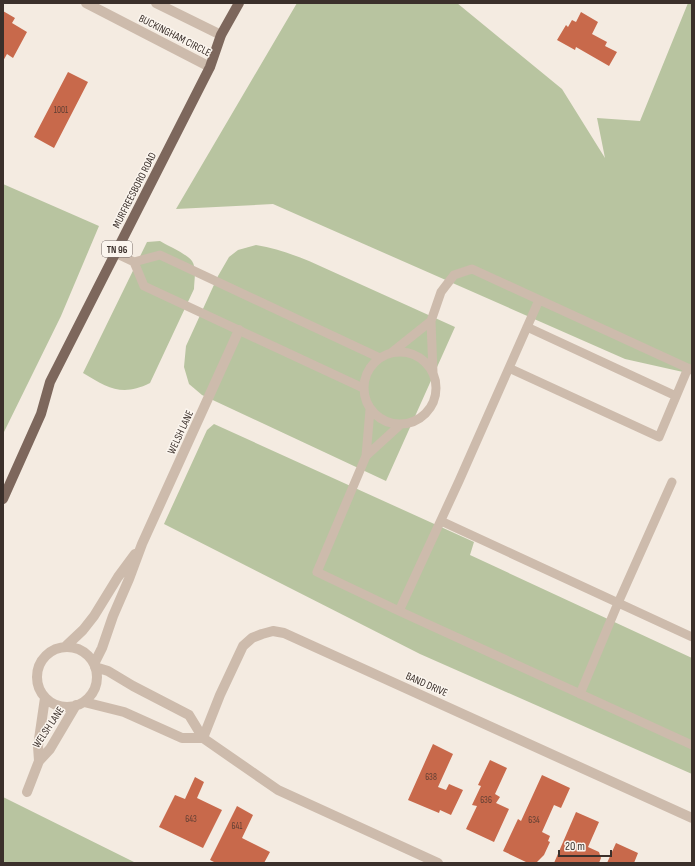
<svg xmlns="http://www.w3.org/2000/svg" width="695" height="866" font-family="'Sofia Sans Condensed',sans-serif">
	<rect width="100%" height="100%" fill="#f4ebe1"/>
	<path fill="#b8c4a0" d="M297,3H457L562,89L605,158L597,118L640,121L688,3H692V374L625,359L273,204L176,209Z
		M3,184L99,226L61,316L3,434Z
		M160,241C168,246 187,254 192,261C197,269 194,281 194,289L150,383C122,397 108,388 83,373L147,242Z
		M256,245C275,248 291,254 309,261L455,327L386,481L202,395L189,384L184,367L186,346L218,276L229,257L238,250Z
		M214,424L474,542L470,555L692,658V774L420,654L164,524L207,430Z
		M3,797L136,863H3Z"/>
	<path fill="#c8694b" d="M3,11L15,18L12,23L27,32L13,58L7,54L3,61Z
		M581,12L598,22L592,34L607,42L605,46L617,52L609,66L576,47L575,50L557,40L566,25L568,27L572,20L576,22Z
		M68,72L88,82L54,148L34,137Z
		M433,744L453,754L438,787L446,790L449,784L463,790L451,815L440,810L439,813L408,800Z
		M490,760L507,768L495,794L500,797L496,803L509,809L494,842L466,829L477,806L472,805L481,786L478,785Z
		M542,775L570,788L561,808L554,805L542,832L550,836L548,841L550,842L544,855L536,863H528L503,851L518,819L521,821Z
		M195,777L204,782L197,798L222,810L203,848L159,827L175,795L185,799Z
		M237,806L253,815L242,838L270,852L264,863H216L210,860Z
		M576,812L599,822L588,847L599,852L601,858L599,863H554Z
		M616,843L638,853L634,863H607Z"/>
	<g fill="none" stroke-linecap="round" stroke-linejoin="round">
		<path stroke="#cdbbac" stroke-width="9" d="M115,253L134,262L160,255L380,358
			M134,262L144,286L363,388
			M527,327L676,396
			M364 388a36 36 0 1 1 72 0a36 36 0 1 1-72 0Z
			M391,353L431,321
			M509,368L659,437L688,368
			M433,373L431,321L441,292L454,275L472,269L692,370
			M370,410L366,456L317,572L399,611L692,745
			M366,456L400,425
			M441,521L692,637
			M399,611L459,481L539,300
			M580,694L618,603L672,482"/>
		<path stroke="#cdbbac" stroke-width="10" d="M86,3L210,67
			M156,3L221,35
			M66,646L83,630L94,616L118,577L135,554
			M37 677a30 30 0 1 1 60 0a30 30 0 1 1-60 0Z
			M94,664L102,648L113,616L129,579L142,544L239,330
			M95,667L108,671L133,686L189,715L203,738L278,790L438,863
			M84,702L124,712L182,738H203
			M203,738L220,695L243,646L252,638L262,634L273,631L284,633L692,818
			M39,761L38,746L45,698
			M27,792L39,761L50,749L76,705"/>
		<path stroke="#7d675c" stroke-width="10" d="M3,499L41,414L50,382L210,67L221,35L239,3"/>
	</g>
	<g text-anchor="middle" stroke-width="3" stroke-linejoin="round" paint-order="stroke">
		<g font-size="9" fill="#5e3e33">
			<text x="61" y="113">1001</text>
			<text x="431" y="780">638</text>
			<text x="486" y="803">636</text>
			<text x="191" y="822">643</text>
			<text x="534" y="823">634</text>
			<text x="237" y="829">641</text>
		</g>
		<rect fill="#fbf5ee" stroke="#756b66" stroke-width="1" x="102" y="241" width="30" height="16" rx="3"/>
		<g font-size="10" font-weight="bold" fill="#3b302b">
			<text x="117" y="253">TN 96</text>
		</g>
		<g font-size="11" fill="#3b302b" stroke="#fbf5ee">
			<text transform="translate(175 35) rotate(27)" y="4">BUCKINGHAM CIRCLE</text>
			<text transform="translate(134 190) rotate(-63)" y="4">MURFREESBORO ROAD</text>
			<text transform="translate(180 432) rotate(-65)" y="4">WELSH LANE</text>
			<text transform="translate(427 684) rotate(24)" y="4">BAND DRIVE</text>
			<text transform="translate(48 727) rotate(-56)" y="4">WELSH LANE</text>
		</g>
	</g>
	<rect width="695" height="866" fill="none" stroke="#3b302b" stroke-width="8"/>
	<path d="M559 850v6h52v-6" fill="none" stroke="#3b302b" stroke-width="2"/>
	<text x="565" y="850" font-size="12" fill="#3b302b" stroke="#fbf5ee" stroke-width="3" paint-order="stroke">20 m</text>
</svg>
